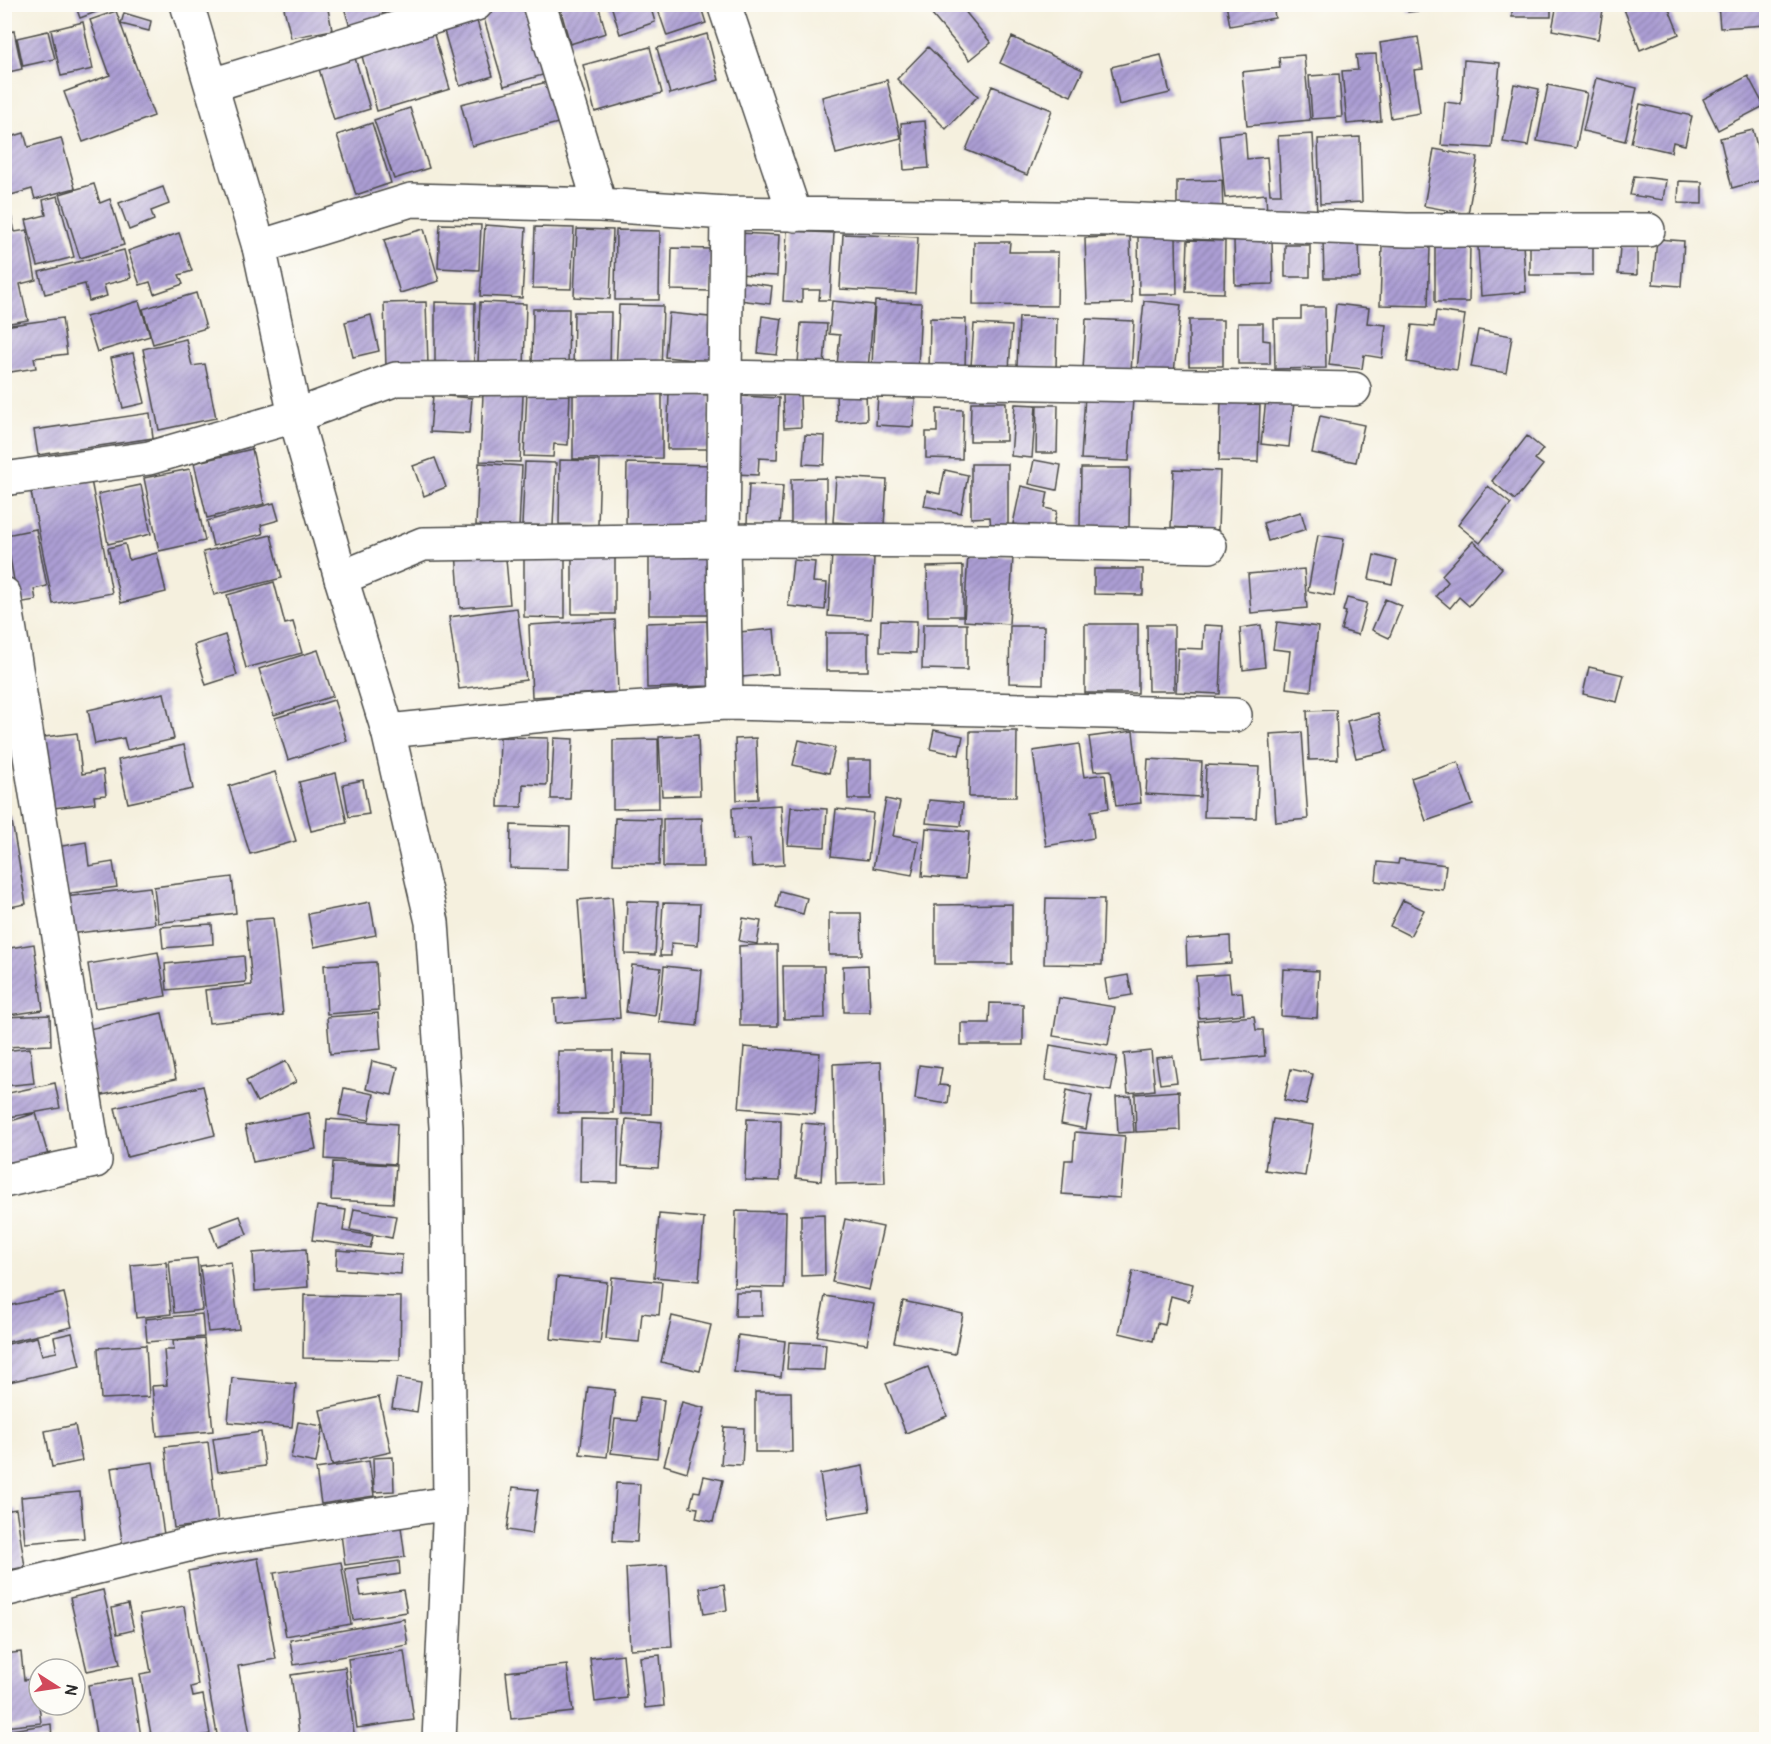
<svg xmlns="http://www.w3.org/2000/svg" width="1771" height="1744" font-family="Pangolin,sans-serif">
	<defs>
		<pattern id="building-hatch" width="6" height="6" patternUnits="userSpaceOnUse" patternTransform="scale(1.5)"><rect width="6" height="6" fill="#ac9ed4"/><path d="M-1 1l2-2M0 6l6-6M5 7l2-2" fill="none" stroke="#8c81ac"/></pattern>
	</defs>
	<rect width="100%" height="100%" fill="#fdfcf7"/>
	<filter id="ink" filterUnits="userSpaceOnUse"><feTurbulence type="fractalNoise" baseFrequency=".0167" numOctaves="2"/><feDisplacementMap in="SourceGraphic" scale="12" xChannelSelector="R" yChannelSelector="G"/><feConvolveMatrix kernelMatrix="1 2 1 2 8 2 1 2 1" color-interpolation-filters="sRGB"/></filter>
	<filter id="wash" filterUnits="userSpaceOnUse"><feTurbulence type="fractalNoise" baseFrequency=".008" numOctaves="4" result="noise"/><feDisplacementMap in="SourceGraphic" scale="24" xChannelSelector="R" yChannelSelector="G"/><feGaussianBlur stdDeviation="1.35" result="paint"/><feColorMatrix in="noise" values="0 0 0 0 0 0 0 0 0 0 0 0 0 0 0 0 0 1.4 0 .05"/><feComposite in="paint" operator="in"/></filter>
	<g filter="url(#wash)">
		<rect width="100%" height="100%" fill="#f5f0de"/>
		<g id="blocks">
			<path fill="url(#building-hatch)" d="M75,4H115V5L80,18Z
				M283,4H327L332,30L291,38Z
				M343,4H380L384,17L350,27Z
				M382,4H422L386,16Z
				M505,4H525L546,74L504,86L482,12Z
				M559,4H598L606,33L570,44Z
				M656,4H700L706,23L667,36Z
				M944,4H959L991,43L970,60L932,15Z
				M1226,4H1273L1275,18L1230,26Z
				M1407,4H1451L1452,8L1408,12Z
				M1557,4H1604L1598,39L1552,30Z
				M1622,4H1667L1679,34L1640,50Z
				M1718,4H1766V25L1720,28Z
				M611,5H650L655,22L620,34Z
				M1512,5H1551V17H1512Z
				M116,11L154,116L83,142L64,92L110,75L90,20Z
				M124,13L151,21L149,31L121,24Z
				M475,14L493,76L460,86L442,24Z
				M83,22L93,69L61,76L51,30Z
				M432,28L450,89L377,111L360,49Z
				M14,31L22,69L4,73V33Z
				M48,31L55,59L23,66L17,38Z
				M707,34L719,80L670,94L657,48Z
				M1012,37L1083,70L1071,96L1000,63Z
				M1418,37L1423,69L1414,70L1420,113L1391,118L1380,43Z
				M650,47L662,93L595,112L583,65Z
				M928,47L978,96L946,129L897,79Z
				M353,51L370,109L334,120L317,62Z
				M1376,54L1381,121L1347,124L1342,71L1358,70L1356,55Z
				M1161,55L1170,93L1119,105L1111,67Z
				M1304,55L1310,120L1247,126L1242,72L1280,68L1279,57Z
				M1464,60L1500,63L1492,148L1441,145L1445,102L1461,104Z
				M1339,74L1342,117L1312,119L1309,76Z
				M1748,76L1764,106L1718,130L1703,99Z
				M1596,78L1637,88L1625,141L1583,131Z
				M887,80L901,138L836,154L822,97Z
				M547,82L558,123L472,146L461,104Z
				M1514,84L1539,89L1528,146L1503,142Z
				M1548,85L1587,93L1576,148L1537,141Z
				M992,86L1052,110L1027,175L966,150Z
				M1640,104L1692,116L1685,145L1673,142L1671,152L1631,143Z
				M410,108L429,168L394,179L374,120Z
				M925,121L929,168L904,170L901,123Z
				M372,123L391,183L356,195L337,135Z
				M1753,130L1765,179L1732,188L1720,138Z
				M1245,132L1247,159L1267,157L1270,194H1281L1278,136L1313,134L1317,214L1267,217L1266,194L1225,198L1219,135Z
				M24,133L28,147L61,138L75,188L35,199L32,189L4,197V139Z
				M1360,137L1362,202L1320,204L1318,139Z
				M1434,149L1478,157L1468,214L1424,206Z
				M1634,176L1666,180L1663,200L1630,195Z
				M1222,180L1223,214L1177,215V181Z
				M1679,181L1702,182V204L1678,203Z
				M94,184L100,203L110,199L124,245L80,258L60,194Z
				M163,187L169,204L151,211L154,220L129,230L119,203Z
				M58,196L74,257L38,266L26,220L46,215L43,200Z
				M10,211L15,232L27,230L36,280L20,284L28,320L4,324V213Z
				M440,224L481,225L479,270L438,268Z
				M485,225L526,228L522,298L480,296Z
				M535,227L574,228L571,289L533,288Z
				M424,229L439,281L400,293L384,240Z
				M577,229L613,230L610,299L574,297Z
				M616,230L660,231L659,300H615Z
				M787,231L834,233L830,300H819L820,290H802V302L783,301Z
				M179,233L192,271L179,275L183,284L154,294L150,282L140,285L128,251Z
				M737,233L779,235L777,276L736,274Z
				M843,234L918,237L915,293L840,289Z
				M1130,236L1132,303L1087,304L1085,238Z
				M1176,236L1177,294H1139L1138,237Z
				M1272,239L1273,284L1235,285L1234,240Z
				M1359,239L1360,278H1324L1323,240Z
				M1657,239L1684,241L1681,286L1653,284Z
				M1188,240L1225,241L1224,293L1186,292Z
				M1530,241H1593V275H1530Z
				M974,242H1010L1009,252H1058L1057,306L973,305Z
				M1435,244H1470L1469,302H1435Z
				M1523,244L1526,292L1481,296L1478,247Z
				M1285,245H1310V277H1285Z
				M1382,246L1430,247L1428,306L1380,305Z
				M1620,246L1637,247V275L1618,274Z
				M672,248L711,249L710,291L671,290Z
				M124,250L131,278L104,285L107,296L89,301L85,284L45,294L39,272Z
				M735,281L772,286L770,304L732,299Z
				M196,293L206,328L153,344L143,309Z
				M139,301L150,336L97,352L86,317Z
				M832,301L874,305L868,369L837,366L840,335L829,334Z
				M875,301L921,303L918,368L872,366Z
				M1144,301L1181,305L1174,373L1137,370Z
				M426,302L428,365L386,367L384,303Z
				M435,302L475,303L474,369L435,368Z
				M480,302L526,304L524,367L478,365Z
				M1336,304L1369,308L1367,323L1386,325L1382,358L1364,355L1362,369L1329,365Z
				M619,305L663,306L661,373L616,372Z
				M1301,307H1325L1326,368L1275,369L1274,319H1301Z
				M533,309H569L568,368L532,367Z
				M1436,311L1465,315L1457,370L1407,362L1412,325L1434,327Z
				M574,312H611L610,371H573Z
				M669,313L709,317V324L718,325L714,362L665,357Z
				M371,315L379,351L353,357L345,322Z
				M762,316L782,319L777,355L758,353Z
				M1019,317L1057,318L1056,369L1017,367Z
				M62,318L67,354L34,358L36,368L4,373V326Z
				M930,318L966,319L965,371H929Z
				M1086,319L1134,321L1131,373L1083,370Z
				M1189,320H1223V366H1189Z
				M801,323L827,324L824,366L798,364Z
				M1238,323H1263V340L1270,341V364H1238Z
				M974,324L1012,326L1009,369L971,366Z
				M1478,330L1512,336L1506,373L1471,367Z
				M186,339L192,366L205,364L216,418L159,430L143,349Z
				M133,353L145,403L123,408L111,358Z
				M527,390L570,392L568,445L554,444L553,457L524,456Z
				M662,391V458L573,459V392Z
				M866,392L867,420L837,422L836,393Z
				M669,393L710,395L708,449H667Z
				M483,394L523,395L520,462L480,461Z
				M800,394L801,427L784,428L783,395Z
				M433,395L472,398L469,434L430,432Z
				M1085,395L1133,398L1129,461L1081,459Z
				M738,396L779,398L777,459L759,458L758,475L735,474Z
				M878,396L915,398L913,427L876,425Z
				M1266,399L1294,402L1289,447L1261,444Z
				M1221,401L1260,403L1258,462L1219,461Z
				M971,402H1006V441H970Z
				M1015,404L1036,405L1032,458L1011,456Z
				M1037,405H1058L1057,453H1036Z
				M937,409L963,410L962,459L926,458V432H937Z
				M150,413L153,438L38,455L34,430Z
				M1320,416L1364,425L1356,462L1312,453Z
				M805,435L825,436L824,465L803,464Z
				M1527,436L1543,449L1535,459L1543,465L1515,500L1492,481Z
				M252,449L264,504L207,518L194,463Z
				M435,458L446,487L424,496L413,466Z
				M560,460L600,461L598,525L559,524Z
				M1034,460L1061,465L1057,490L1029,484Z
				M525,462L556,463L553,526L522,525Z
				M479,463L522,466L519,528L476,525Z
				M627,463L713,465L711,528L626,527Z
				M971,464H1008V529H991L990,517L971,518Z
				M1081,468H1130L1129,527H1080Z
				M190,469L205,541L159,551L144,478Z
				M1174,469L1220,471L1218,530L1171,527Z
				M945,470L968,475L961,513L924,506L927,491L940,494Z
				M836,477L887,480L884,525L833,522Z
				M826,478V524H791V479Z
				M91,480L112,593L53,604L31,492Z
				M749,484L783,486L780,525L747,523Z
				M141,485L151,534L108,544L98,494Z
				M1021,486L1048,492L1045,508L1057,511L1052,533L1013,524Z
				M1488,486L1511,504L1480,543L1458,525Z
				M274,503L279,520L261,525L263,534L213,546L207,521Z
				M1301,512L1306,529L1268,541L1263,523Z
				M36,529L47,586L34,589L36,600L18,603L6,535Z
				M271,535L282,578L214,595L203,552Z
				M1318,535L1344,539L1334,596L1308,591Z
				M1473,541L1502,568L1469,606L1459,597L1450,608L1436,596L1448,582L1442,575Z
				M125,544L129,560L157,553L166,592L121,603L108,548Z
				M505,548L510,604L460,608L456,552Z
				M524,549H565V618L524,617Z
				M572,550H615V614H572Z
				M649,552H707L708,615H649Z
				M832,554L874,557L871,619L828,616Z
				M968,554L1013,556L1009,624L964,621Z
				M1374,555L1397,561L1392,584L1369,579Z
				M793,560L815,562L813,582L827,583L825,610L788,606Z
				M963,566V616H928L927,567Z
				M1094,569H1143V595L1094,594Z
				M1304,569L1307,608L1251,613L1248,574Z
				M274,582L285,624L293,622L302,653L246,668L227,595Z
				M1347,598L1367,603L1358,635L1341,630L1346,612L1343,611Z
				M1385,599L1402,606L1389,638L1372,630Z
				M517,608L526,680L459,689L449,617Z
				M615,620L618,692L532,697L529,625Z
				M881,620L917,621L916,653L880,652Z
				M707,621L709,686L647,688L646,623Z
				M1277,622L1318,627L1311,691L1286,688L1290,651L1273,649Z
				M923,624H967V670L922,669Z
				M1085,624H1138V693H1085Z
				M1147,625H1174V691H1148Z
				M1204,625L1223,626L1220,694L1176,692L1178,648L1203,649Z
				M1261,625L1265,667L1243,670L1240,628Z
				M1010,626H1044L1043,684L1009,683Z
				M774,629L778,674L742,677L739,632Z
				M826,633H868V671H826Z
				M225,635L237,675L206,685L194,645Z
				M318,650L333,696L274,715L259,669Z
				M1589,667L1624,675L1617,702L1583,694Z
				M164,693L174,739L127,750L124,738L95,744L88,710Z
				M334,700L347,741L288,760L275,718Z
				M1336,710L1338,759L1309,760L1307,711Z
				M1378,713L1387,751L1356,758L1347,721Z
				M934,730L963,736L959,755L930,749Z
				M970,731H1017L1016,797H969Z
				M1133,731L1141,803L1116,806L1111,770L1094,771L1089,737Z
				M1302,732L1308,819L1276,822L1270,734Z
				M77,733L82,774L103,770L106,795L94,796L95,803L45,809L36,738Z
				M698,735L700,795L662,796L659,737Z
				M500,737L548,738L547,785L523,784L522,807H498Z
				M554,738L573,739L570,799H551Z
				M756,738L758,799L737,800L735,739Z
				M658,739L659,808L613,809V740Z
				M799,740L835,748L829,773L793,765Z
				M1079,744L1084,777L1105,774L1109,808L1091,811L1094,838L1046,846L1033,751Z
				M184,745L193,789L128,803L118,760Z
				M1148,759L1202,762L1200,797L1146,794Z
				M847,760H871V799H848Z
				M1458,762L1473,805L1426,821L1411,778Z
				M1206,765L1259,767L1256,818L1204,817Z
				M275,772L296,841L250,854L229,786Z
				M336,773L347,823L311,831L299,782Z
				M363,780L369,814L349,817L343,784Z
				M886,799L900,802L893,836L919,841L912,875L873,868Z
				M929,800L963,803L961,826L926,823Z
				M781,805L784,865L752,867L750,839L733,840L732,808Z
				M791,807L827,809L825,847L788,845Z
				M836,809L873,813L868,860L831,856Z
				M11,816L26,904L4,908V818Z
				M615,818L660,819L659,865L613,864Z
				M702,818L703,867H663V819Z
				M511,825L570,827L569,869L510,868Z
				M926,828L969,832L965,879L922,876Z
				M86,842L89,866L113,862L117,887L57,895L50,848Z
				M1399,859L1446,865L1443,890L1376,881L1378,862L1398,864Z
				M232,877L236,913L158,923L154,887Z
				M150,887L155,924L60,935L56,898Z
				M780,891L807,898L803,914L776,907Z
				M612,897L620,1018L556,1023L554,999L585,997L578,900Z
				M1046,898L1104,899L1102,965L1044,964Z
				M1403,900L1424,910L1410,936L1390,926Z
				M627,901L658,902L655,955L625,954Z
				M370,902L376,935L314,947L308,914Z
				M663,903L700,904L698,945L671,943V956H660Z
				M1012,904V964H935V905Z
				M829,913H861L862,955H829Z
				M273,918L283,1015L209,1023L205,990L252,985L246,920Z
				M743,918L761,921L757,944L739,941Z
				M212,924L213,944L163,948L161,927Z
				M1230,936L1231,963L1187,966L1186,939Z
				M34,944L43,1010L9,1015L7,1004H4V949Z
				M756,945H777L778,1026H740L739,946Z
				M158,952L166,996L95,1008L88,964Z
				M244,956L246,982L167,990L165,964Z
				M376,962L379,1010L327,1014L324,965Z
				M632,965L661,968L655,1016L626,1012Z
				M868,965L870,1012H844L843,966Z
				M664,966L702,970L697,1026L659,1022Z
				M783,966H824L825,1018L784,1019Z
				M1283,969L1319,971L1317,1018L1281,1016Z
				M1229,974L1231,993L1242,992L1244,1014L1199,1018L1196,976Z
				M1128,975L1132,995L1108,999L1105,979Z
				M1059,998L1115,1007L1108,1045L1053,1036Z
				M990,1003L1023,1004V1045H961V1023H989Z
				M162,1013L176,1079L98,1096L84,1030Z
				M378,1013L381,1049L330,1054L327,1017Z
				M50,1015L51,1045L4,1047V1017Z
				M1254,1016L1256,1030H1263L1265,1056L1202,1062L1198,1021Z
				M1050,1045L1117,1057L1111,1091L1045,1080Z
				M744,1047L820,1053L815,1114L739,1108Z
				M30,1048L34,1083L4,1086V1051Z
				M558,1051H613V1113H558Z
				M1151,1051L1155,1090L1128,1093L1124,1054Z
				M622,1054L652,1055L651,1114H621Z
				M1173,1056L1177,1082L1160,1084L1156,1058Z
				M286,1061L296,1082L257,1102L246,1081Z
				M372,1061L398,1067L392,1095L366,1089Z
				M881,1062L885,1183L836,1184L833,1064Z
				M919,1065L942,1068L939,1085L950,1086L948,1104L915,1099Z
				M1291,1069L1313,1074L1306,1105L1284,1100Z
				M55,1083L60,1108L4,1118V1094Z
				M203,1086L215,1135L127,1157L115,1108Z
				M344,1088L374,1094L369,1120L339,1115Z
				M1067,1090L1092,1096L1086,1129L1061,1124Z
				M1179,1091L1180,1130L1136,1132L1135,1094Z
				M1131,1096L1134,1132L1118,1133L1116,1097Z
				M36,1113L48,1155L5,1167V1123Z
				M309,1113L316,1149L253,1162L245,1126Z
				M327,1119L397,1124L395,1164L325,1159Z
				M581,1119L619,1120L618,1183L580,1182Z
				M626,1119L662,1122L658,1168L622,1166Z
				M747,1119L781,1120L780,1181L745,1180Z
				M1273,1119L1313,1125L1305,1176L1265,1170Z
				M802,1123L825,1125L821,1181L796,1178Z
				M1075,1132L1125,1136L1120,1198L1062,1194L1065,1160H1073Z
				M333,1162L396,1165L393,1203L331,1200Z
				M317,1206L346,1210L343,1231L373,1236L370,1248L312,1240Z
				M354,1209L396,1216L392,1238L350,1230Z
				M736,1211L786,1212L784,1288L734,1287Z
				M659,1214L704,1218L699,1281L654,1277Z
				M824,1214L825,1275L801,1276V1215Z
				M240,1216L247,1234L217,1246L210,1227Z
				M845,1219L883,1227L869,1290L832,1282Z
				M306,1249L308,1287L255,1291L253,1253Z
				M337,1250L402,1255L401,1274L336,1269Z
				M197,1258L202,1310L174,1313L169,1261Z
				M166,1262L171,1314L136,1318L131,1265Z
				M231,1262L239,1329L208,1332L200,1266Z
				M1133,1271L1193,1284L1189,1301L1171,1296L1165,1325L1157,1323L1153,1341L1119,1333Z
				M557,1277L607,1282L600,1344L551,1339Z
				M612,1277L662,1282L659,1315L642,1313L639,1342L606,1339Z
				M736,1292H762V1316H735Z
				M64,1293L72,1327L4,1343V1307Z
				M304,1295L401,1297L400,1360L303,1358Z
				M825,1296L874,1304L867,1344L817,1336Z
				M903,1301L963,1314L955,1354L894,1342Z
				M202,1314L204,1337L147,1342L145,1319Z
				M672,1316L711,1325L700,1371L661,1362Z
				M72,1333L80,1366L4,1383V1345L37,1337L42,1355L57,1352L54,1337Z
				M738,1335L785,1341L781,1377L734,1372Z
				M204,1339L213,1431L157,1436L152,1386L167,1385L164,1350H174L173,1341Z
				M789,1342L826,1344L824,1370L787,1369Z
				M146,1345L149,1397L101,1399L98,1348Z
				M928,1367L947,1416L906,1433L886,1384Z
				M232,1378L296,1384L292,1427L228,1422Z
				M397,1378L421,1382L417,1412L392,1408Z
				M588,1387L615,1390L607,1457L580,1454Z
				M755,1392H791L792,1452H755Z
				M379,1397L391,1452L332,1465L320,1410Z
				M640,1397L664,1400L657,1458L611,1453L615,1419L637,1421Z
				M682,1402L705,1408L687,1472L664,1465Z
				M298,1422L323,1426L316,1463L291,1458Z
				M75,1425L82,1461L52,1467L45,1431Z
				M724,1427L744,1428L742,1465L721,1464Z
				M261,1432L265,1466L218,1472L213,1439Z
				M208,1442L218,1523L174,1528L165,1447Z
				M393,1457L394,1491L374,1492L373,1458Z
				M369,1461L374,1496L321,1504L316,1469Z
				M153,1462L165,1541L123,1547L111,1468Z
				M863,1466L870,1511L827,1518L820,1474Z
				M704,1476L723,1480L713,1522L696,1518L698,1508L690,1507L694,1491L700,1492Z
				M616,1483L640,1484L637,1542L613,1541Z
				M513,1487L538,1490L532,1534L507,1530Z
				M80,1492L84,1538L25,1543L21,1497Z
				M16,1509L25,1567L4,1571V1511Z
				M401,1527L405,1557L345,1565L341,1534Z
				M258,1558L276,1659L238,1666L251,1740H218L188,1571Z
				M399,1561L400,1574L358,1580L361,1596L403,1590L407,1612L353,1620L345,1569Z
				M341,1562L351,1624L286,1636L274,1573Z
				M667,1565L672,1647L630,1649L626,1568Z
				M724,1584L727,1610L704,1614L700,1588Z
				M103,1590L120,1664L87,1671L70,1598Z
				M128,1604L134,1630L117,1634L112,1608Z
				M184,1606L198,1685L191,1687L193,1697L203,1695L210,1734L184,1740H152L140,1674L151,1672L140,1614Z
				M404,1619L408,1645L294,1665L290,1640Z
				M404,1651L414,1720L357,1728L348,1659Z
				M21,1652L24,1680L36,1679L41,1723L4,1727V1654Z
				M623,1654L627,1698L595,1702L590,1658Z
				M660,1655L664,1706L645,1708L640,1657Z
				M567,1665L573,1712L511,1719L506,1672Z
				M345,1667L355,1740H300L291,1675Z
				M132,1678L141,1737L126,1740H97L88,1685Z
				M51,1724L52,1738L42,1740H4V1731Z"/>
		</g>
	</g>
	<g filter="url(#ink)">
		<use href="#blocks" fill-opacity="0" stroke="#494946" stroke-width="1.5"/>
		<g fill="none" stroke-linecap="round" stroke-linejoin="round">
			<defs>
				<path id="street" d="M539,4L600,205
					M724,4L795,215
					M212,85L476,4
					M259,247L411,200L600,205L727,213L1117,219L1407,230H1648
					M4,479L149,458L295,416L396,379L724,377L1354,389
					M341,578L423,544L723,540L990,541L1210,546
					M4,594L95,1161L4,1181
					M726,703L723,540L727,213
					M388,731L564,713L726,703L1235,715
					M4,1590L208,1540L450,1503"/>
				<path id="secondary" d="M187,4L259,247L295,416L341,578L388,731L432,922L446,1127L450,1503L439,1740"/>
			</defs>
			<use href="#street" stroke="#494946" stroke-width="36"/>
			<use href="#secondary" stroke="#494946" stroke-width="36"/>
			<use href="#street" stroke="#fff" stroke-width="33"/>
			<use href="#secondary" stroke="#fff" stroke-width="33"/>
		</g>
	</g>
	<rect width="1771" height="1744" fill="none" stroke="#fdfcf7" stroke-width="24"/>
	<g transform="translate(57 1687) rotate(102)"><circle r="28" fill="#fdfcf7" stroke="#a9a8a5" stroke-width="1.5"/>
	<path d="M0-4.5L10 22L0 15L-10 22Z" fill="#d1495b"/>
	<text y="-9" font-size="16" font-weight="bold" text-anchor="middle" fill="#2b2b2b">N</text>
	</g>
</svg>
